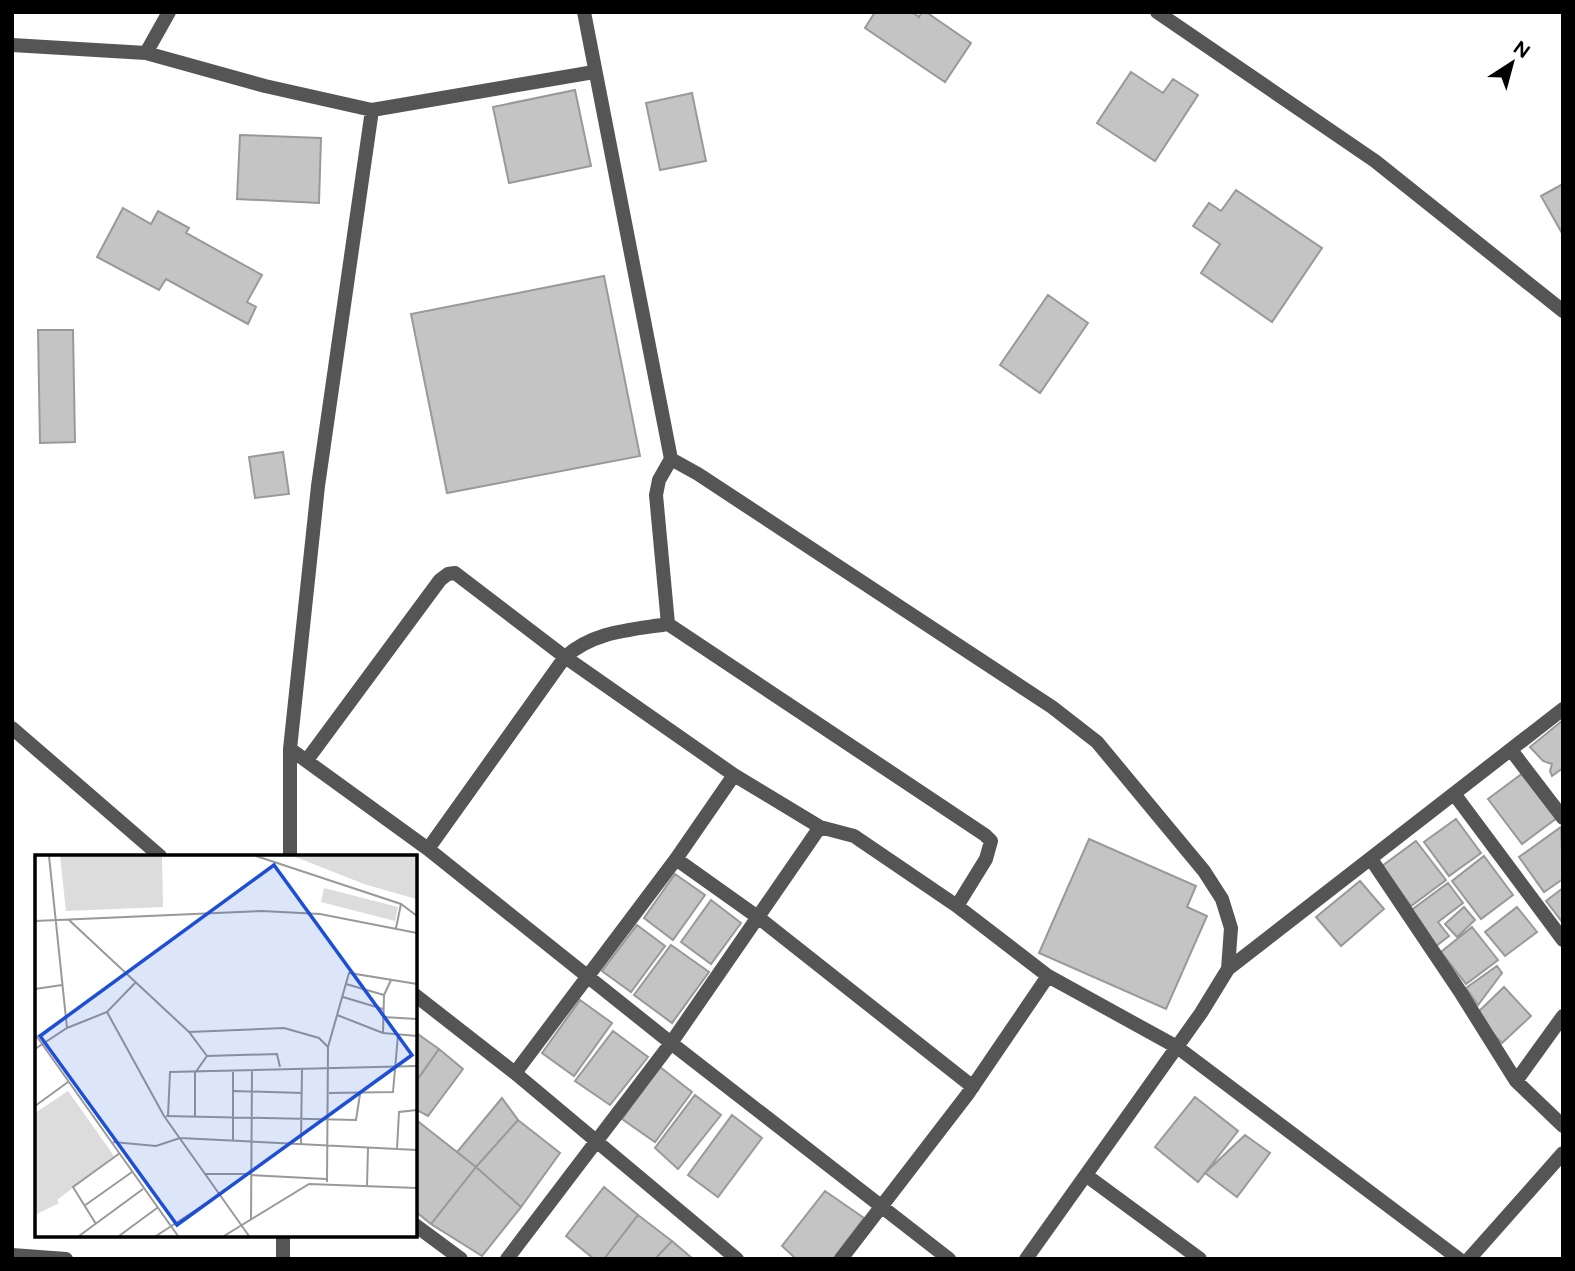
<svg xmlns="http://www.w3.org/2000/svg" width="1575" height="1271" font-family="Figtree,sans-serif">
	<rect width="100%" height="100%" fill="#fff"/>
	<path fill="#c4c4c4" stroke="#999" stroke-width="2" d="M875,12H912L919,17L922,12H926L971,43L945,82L865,28Z
		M1131,72L1163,93L1173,79L1198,95L1155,161L1097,123Z
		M575,90L591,166L509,183L493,107Z
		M692,93L706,161L660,170L646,103Z
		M240,135L321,138L319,203L237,199Z
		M1563,184V235L1541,196Z
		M1236,190L1322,248L1272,322L1201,273L1220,244L1193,226L1209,203L1221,211Z
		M123,208L151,224L158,211L189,228L186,233L262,275L247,302L256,307L248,324L166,279L159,290L97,257Z
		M604,276L640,456L447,493L411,314Z
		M1048,295L1088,323L1040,393L1000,365Z
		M38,330H73L75,442L40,443Z
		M283,452L289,494L255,498L249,457Z
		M1563,720V768L1552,776L1550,771L1552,764L1543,761L1530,747Z
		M1523,773L1557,818L1522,844L1488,799Z
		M1456,819L1481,853L1449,876L1424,842Z
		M1561,827L1563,879L1544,892L1519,857Z
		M1089,839L1196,886L1187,907L1207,916L1166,1009L1039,953Z
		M1416,841L1446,880L1411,906L1382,866Z
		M1484,856L1513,895L1481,919L1452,881Z
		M675,874L705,895L673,940L644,918Z
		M1360,881L1384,909L1341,946L1316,917Z
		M1448,883L1463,903L1438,922L1449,936L1436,946L1410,911Z
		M1563,888V923L1546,901Z
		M711,900L741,923L711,964L681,942Z
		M1464,907L1475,920L1457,937L1445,924Z
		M1517,907L1537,932L1505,956L1485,932Z
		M637,925L665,946L631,992L602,971Z
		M1472,927L1498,960L1466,984L1441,952Z
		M671,945L709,972L672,1023L634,995Z
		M1497,966L1502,973L1478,1005L1466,988Z
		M1504,987L1531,1016L1502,1043L1475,1015Z
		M580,1000L612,1023L574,1076L542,1053Z
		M613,1031L648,1057L610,1105L575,1081Z
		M415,1032L439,1049L415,1083Z
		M439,1049L463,1069L428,1116L415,1109V1083Z
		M660,1067L692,1092L655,1142L622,1119Z
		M695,1095L721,1115L678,1169L655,1148Z
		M1195,1097L1238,1131L1198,1182L1155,1147Z
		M502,1098L518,1120L476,1167L457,1152Z
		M732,1115L762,1138L718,1197L688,1175Z
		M415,1119L476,1167L431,1224L415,1211Z
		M518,1120L560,1153L521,1207L476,1167Z
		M1245,1135L1270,1153L1237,1197L1205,1173Z
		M476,1167L521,1207L482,1256L431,1224Z
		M604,1187L638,1215L604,1259H594L566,1236Z
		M825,1191L864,1218L833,1259H796L782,1246Z
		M638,1215L672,1241L655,1259H604Z
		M672,1241L693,1259H655Z"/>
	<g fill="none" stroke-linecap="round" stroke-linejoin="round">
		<path stroke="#555" stroke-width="14" d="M584,12L671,459L659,480L656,495L668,624
			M1157,12L1375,161L1563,311
			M12,45L146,53L265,86L372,110L594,72
			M146,53L169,12
			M671,459L698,474L1052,707L1097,742L1204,871L1222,899L1231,928L1228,969
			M12,728L160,856
			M290,749L428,849L671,1043L949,1259
			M1511,750L1563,818
			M307,760L440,580L448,574L455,573L565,657L734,775L820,827L854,836L957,906L1048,976L1177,1047L1459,1259
			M1455,795L1563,940
			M428,849L565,657C594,631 631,630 668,624L985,835L991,841L986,859L957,906
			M290,856V749L318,486L372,110
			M676,859L759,918L973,1087
			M1371,859L1459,990L1516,1081L1563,1126
			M415,995L515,1073L737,1259
			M515,1073L676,859L734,775
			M1516,1081L1563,1016
			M1087,1176L1200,1259
			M415,1225L461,1259
			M12,1255L66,1259
			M283,1259V1234
			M507,1259L671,1043L820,827
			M841,1259L967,1095L1048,976
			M1026,1259L1201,1013L1228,969L1563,709
			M1469,1259L1563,1153"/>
	</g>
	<g transform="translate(35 855)">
		<rect width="382" height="382" fill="#fff"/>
		<path d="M25,1H127L128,52L31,56ZM258,1H381V44L329,29ZM289,33L363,52L360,66L286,47ZM33,236L79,301L22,345L24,348L0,360V258Z" fill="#dcdcdc"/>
		<path fill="none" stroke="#999" stroke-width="2" d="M14,1L32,173M221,1L366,49L382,61M34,65L154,177L172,201M0,66L227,56L285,59L382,78M361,73L366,49M311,129L349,140M0,134L27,130M308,142L348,154M72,157L129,261L214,381M302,160L348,178L382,181M348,162L382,164M154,177L249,173L284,183L293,192M348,178L349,140L356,125M0,179L143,381M0,194L32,173L72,157L101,127M199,236L267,238M294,238L358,237L363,180M0,251L33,227M131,261L321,265L325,239M133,261L135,217L382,211M160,261V218L172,201L242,199L245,212M198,285V217M78,287L121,291L145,283L382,295M266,290L267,213M362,294L364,257L382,255M170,319H216M216,320L291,324M292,327L293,192L314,118L382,129M332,330L333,293M49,351L97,317M216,364L217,215M61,369L38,332L85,298M44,381L108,334M84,381L122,353M121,381L184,340M189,381L274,329L382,333"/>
		<path fill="#1d4ed8" fill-opacity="0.15" stroke="#1d4ed8" stroke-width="3.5" d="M239,10L377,200L142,370L5,181Z"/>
		<rect width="382" height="382" fill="none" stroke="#000" stroke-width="3.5"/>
	</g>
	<rect width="1575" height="1271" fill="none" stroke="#000000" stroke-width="28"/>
	<g transform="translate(1512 63) rotate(36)" stroke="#ffffff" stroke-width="5" paint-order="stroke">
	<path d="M0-5L12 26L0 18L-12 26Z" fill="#000000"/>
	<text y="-10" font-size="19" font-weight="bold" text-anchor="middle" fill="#000000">N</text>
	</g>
</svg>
